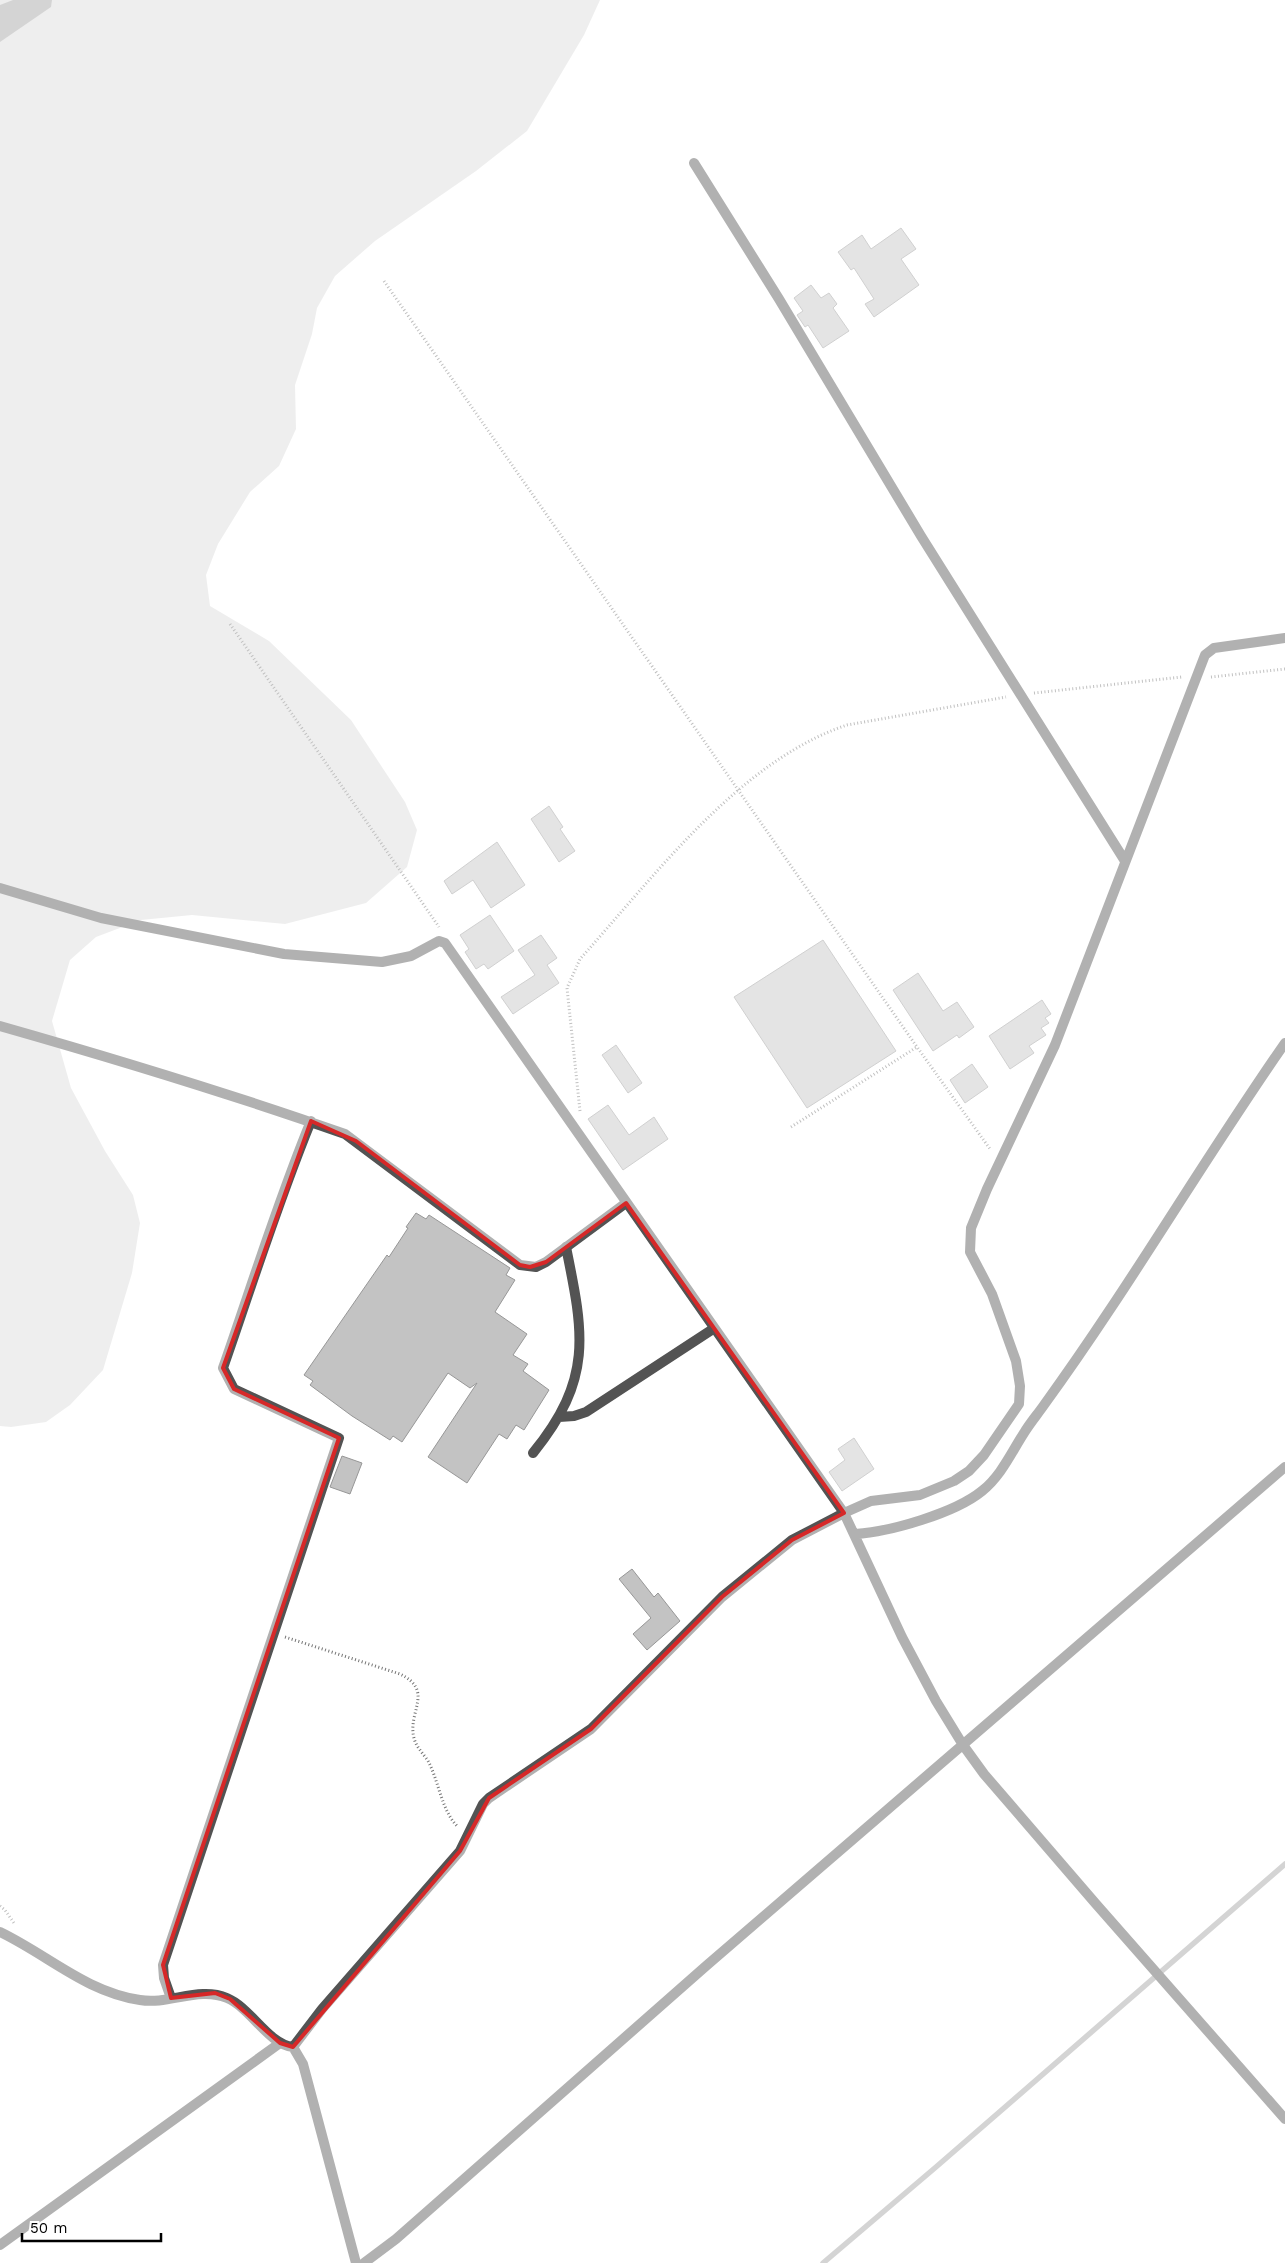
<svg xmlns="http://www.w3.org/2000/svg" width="1285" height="2263" font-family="'Work Sans',sans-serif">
	<rect width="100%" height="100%" fill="#fff"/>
	<path fill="#dadada" d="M0,0H600L584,35L527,131L476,171L375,241L335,276L317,308L312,334L295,385L296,429L279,466L250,492L218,544L206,575L210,606L269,641L351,720L405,802L417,830L407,867L366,903L285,924L192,915L141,920L96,937L70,960L52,1021L71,1088L105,1151L133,1195L140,1223L132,1273L103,1370L70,1405L46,1422L11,1427L0,1426Z"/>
	<path fill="#a1a1a1" d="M13,0H52L51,7L0,42V5Z"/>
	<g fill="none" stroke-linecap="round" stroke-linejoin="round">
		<path stroke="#a1a1a1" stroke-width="5.5" d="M823,2263L936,2167L1285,1864"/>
	</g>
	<path fill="#c3c3c3" stroke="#979797" d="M901,228L916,249L901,259L919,285L874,317L865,304L874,299L854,268L851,270L838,252L862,235L871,249Z
		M811,285L821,298L829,293L837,304L833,308L849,331L823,348L808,325L805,327L797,315L803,311L794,298Z
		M549,806L563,827L560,829L575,851L559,862L531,819Z
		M497,842L525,885L491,908L473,880L452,894L444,881Z
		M490,915L514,951L488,969L484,964L476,969L465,952L469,949L460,935Z
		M541,935L557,958L547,965L559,983L513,1014L501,997L535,975L518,950Z
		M823,940L896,1051L807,1108L734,997Z
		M918,973L943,1011L957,1002L974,1027L959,1038L957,1035L933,1051L893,990Z
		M1042,1000L1051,1014L1045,1018L1049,1023L1041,1028L1046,1035L1029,1046L1034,1053L1010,1069L989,1036Z
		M616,1045L642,1083L628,1093L602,1055Z
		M972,1064L988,1087L965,1103L950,1080Z
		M608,1105L629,1135L654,1117L668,1139L623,1170L588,1119Z
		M416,1213L426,1219L429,1215L510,1268L506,1275L515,1280L495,1312L527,1334L513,1355L528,1364L523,1371L549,1390L524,1430L516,1425L507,1439L499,1434L467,1483L428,1457L477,1383L470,1388L448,1373L402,1442L393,1436L390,1440L352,1416L310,1385L313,1381L304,1375L387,1255L389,1257L408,1228L406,1227Z
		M854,1438L874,1469L842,1491L829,1472L845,1460L838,1449Z
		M342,1456L362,1463L350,1494L330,1487Z
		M632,1569L654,1597L658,1593L680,1621L647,1650L633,1634L651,1618L619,1579Z"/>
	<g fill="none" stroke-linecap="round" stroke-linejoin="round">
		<path stroke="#757575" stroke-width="3" stroke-dasharray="1 2.5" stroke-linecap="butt" d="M384,281L917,1047L990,1149
			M230,624L439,927
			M1211,677L1285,669
			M1034,693L1182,677
			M580,1111L567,988L580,959C654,877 739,761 847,725L1006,697
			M791,1127L917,1047
			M285,1637L400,1674C435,1691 407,1712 414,1738C416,1747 423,1753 428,1761C439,1781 441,1810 458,1827
			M0,1906L5,1910L14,1923"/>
		<path stroke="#535353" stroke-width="10" d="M559,1417L574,1416L586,1412L713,1329
			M533,1453C593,1379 584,1335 566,1247
			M0,2245L280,2043"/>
		<path stroke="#535353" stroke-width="10" d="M694,163L779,299L921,536L1125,861
			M0,888L101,918L284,954L382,962L411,956L439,941L445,943L844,1513L902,1637L936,1701L963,1745L984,1774L1096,1904L1285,2119
			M0,1026C116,1059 231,1094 345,1134L520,1265L536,1267L546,1262L626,1203
			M855,1534C890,1532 955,1513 982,1491C1001,1476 1011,1453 1024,1433C1030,1423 1037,1415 1044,1405C1129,1288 1202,1162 1285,1043
			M0,1932C48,1955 86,1992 140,2000C169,2005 199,1986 227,1998C251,2008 268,2044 293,2047
			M171,1998L164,1978L163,1965L339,1438L234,1389L223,1368C252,1285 278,1201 311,1121
			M293,2047L322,2009L460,1851L483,1804L489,1798L591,1729L722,1597L792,1540L844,1513L871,1501L920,1495L954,1481L969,1471L984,1455L1019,1404L1020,1386L1016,1361L992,1294L970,1252L971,1228L987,1189L1055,1045L1205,655L1214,648L1285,638
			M293,2047L303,2064L356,2263
			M364,2263L396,2239L706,1966L1285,1467"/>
	</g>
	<path d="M0 0H1285V2263H0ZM311,1121L356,1141L520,1265L530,1267L546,1262L626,1203L844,1513L792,1540L722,1597L591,1729L489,1798L460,1851L293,2047L280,2043L230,1999L215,1993L171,1998L163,1965L339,1438L234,1389L223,1368Z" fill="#fff" fill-opacity=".55" fill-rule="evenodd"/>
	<path fill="none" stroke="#d62828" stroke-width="4" stroke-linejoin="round" d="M311,1121L356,1141L520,1265L530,1267L546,1262L626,1203L844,1513L792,1540L722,1597L591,1729L489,1798L460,1851L293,2047L280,2043L230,1999L215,1993L171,1998L163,1965L339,1438L234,1389L223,1368Z"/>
	<path d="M22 2233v8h139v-8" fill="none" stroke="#000000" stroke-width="2.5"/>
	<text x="30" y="2233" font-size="15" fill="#000000" stroke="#ffffff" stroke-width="4" paint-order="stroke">50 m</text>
</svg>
